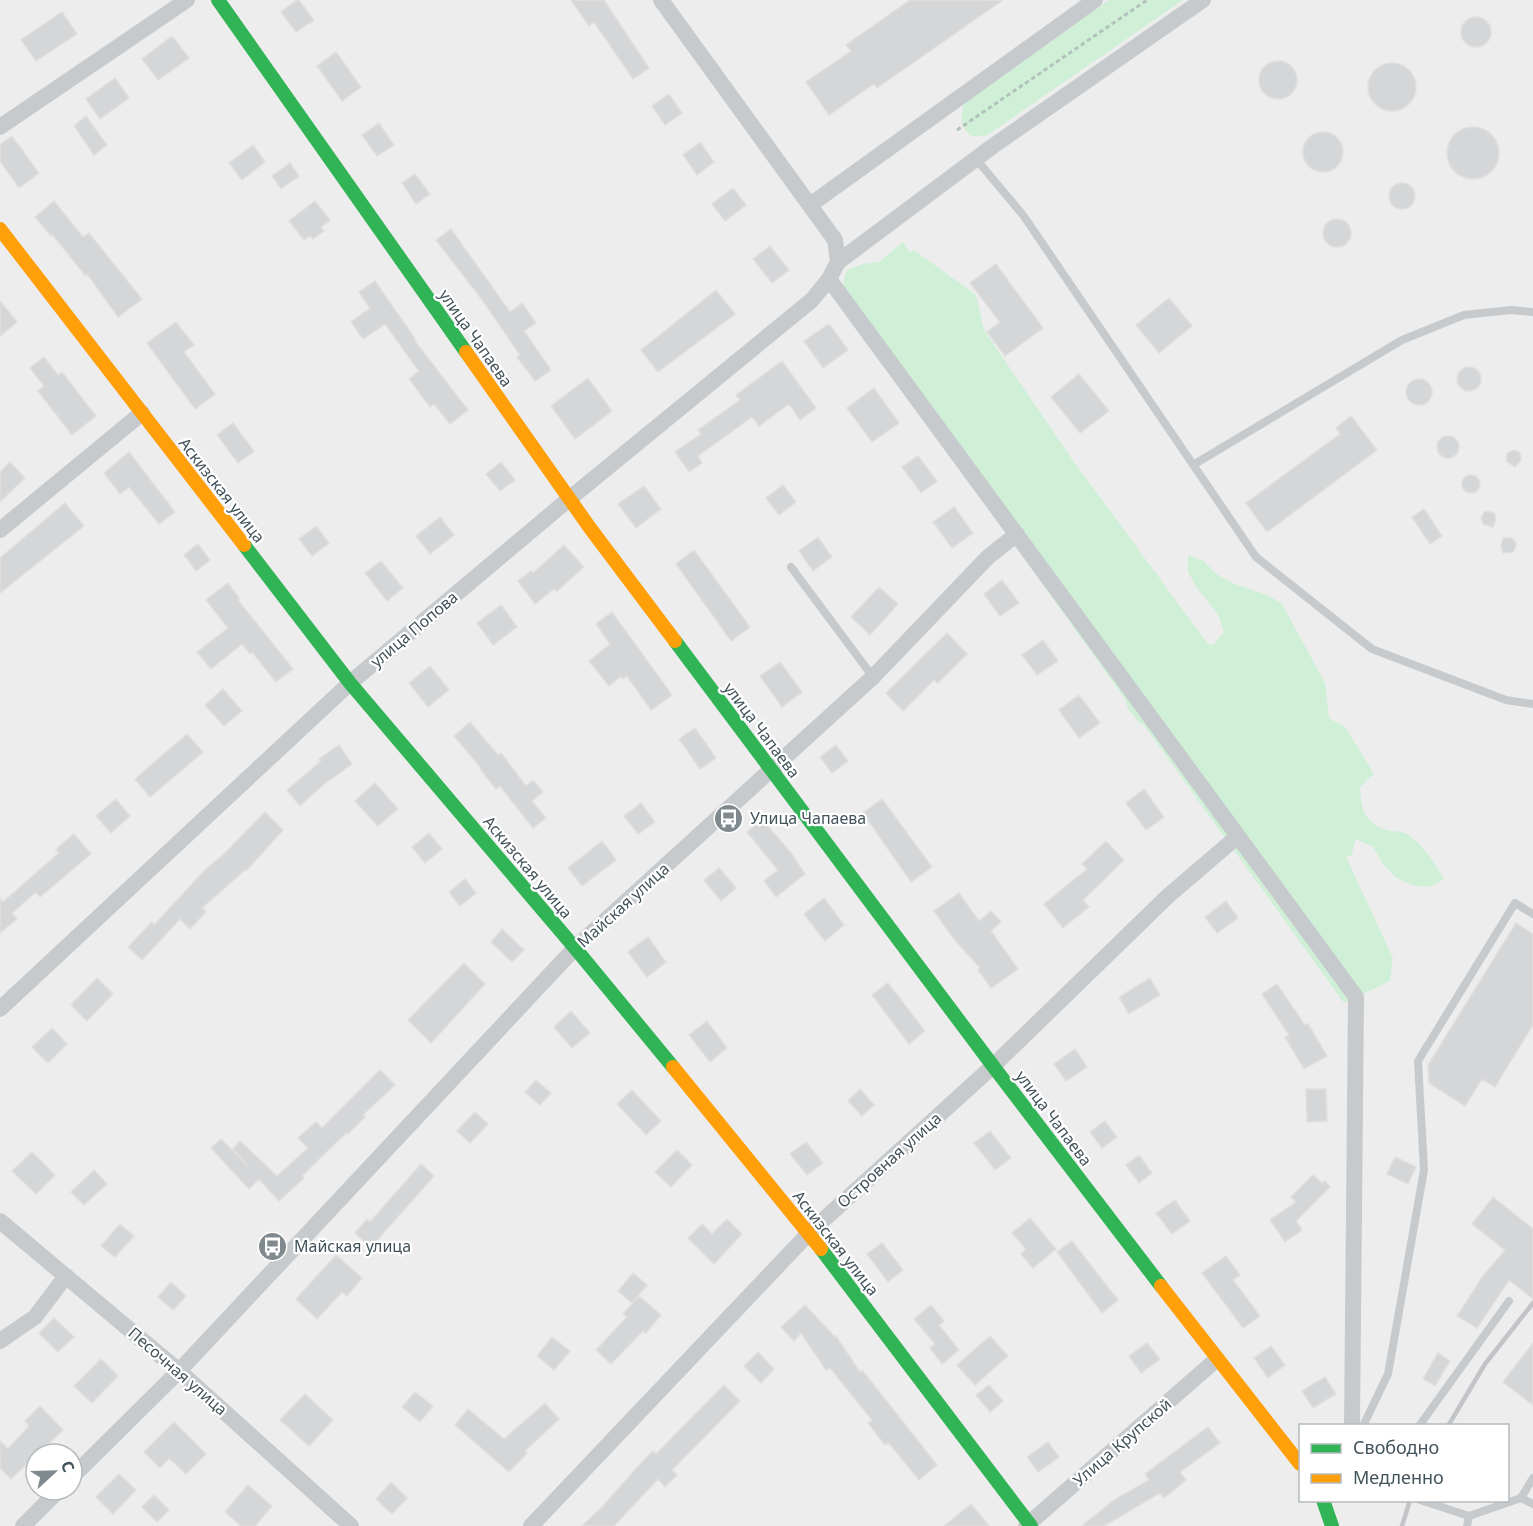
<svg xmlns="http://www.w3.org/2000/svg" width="1533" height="1526" font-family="'Noto Sans',sans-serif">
	<rect width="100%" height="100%" fill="#eeeded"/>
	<path fill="#cff0d7" d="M1109,0H1183L986,136H971C960,127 960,118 964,104Z
		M903,242L910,252L914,250L976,295L984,330L1074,462L1208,644L1213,645L1224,632L1219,616L1197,588L1188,572V555L1204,561L1216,574L1232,583L1267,595L1282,604L1325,683L1329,718L1345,727L1374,774L1360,787C1361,808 1364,823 1387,830C1393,832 1400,831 1405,833C1419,839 1437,866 1444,879L1429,887L1412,885L1395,877L1383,864L1373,847L1356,839L1351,856L1346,857L1393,958L1390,981L1344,1003L1143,724H1140L1128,709L1125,699L835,296L842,286L847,270L863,264L879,262Z"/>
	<path fill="#d5d6d7" stroke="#dfdfe0" stroke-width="1.5" d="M297,0H299L314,20L296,32L281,12Z
		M571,0H604L649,68L633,79L594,22L589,26Z
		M910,0H1003L877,88L874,84L829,115L806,82L851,51L846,45Z
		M62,12L77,34L36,61L21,40Z
		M1461 32a15 15 0 1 1 30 0a15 15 0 1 1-30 0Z
		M172,36L189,58L158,80L142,59Z
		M336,52L361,87L342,101L317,66Z
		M1259 80a19 19 0 1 1 38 0a19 19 0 1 1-38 0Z
		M1368 87a24 24 0 1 1 48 0a24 24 0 1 1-48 0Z
		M115,78L129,98L100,119L86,99Z
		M669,94L682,113L665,125L652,106Z
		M86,116L107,145L94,155L74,126Z
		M379,123L394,145L377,156L362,135Z
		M1447 153a26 26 0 1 1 52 0a26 26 0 1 1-52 0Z
		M1303 152a20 20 0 1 1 40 0a20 20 0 1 1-40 0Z
		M12,136L39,173L19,188L0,161V145Z
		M700,142L714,162L697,175L683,155Z
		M253,145L265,162L242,180L229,163Z
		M290,163L299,176L281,189L272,176Z
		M415,174L430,194L416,204L402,183Z
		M1389 196a13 13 0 1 1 26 0a13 13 0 1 1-26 0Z
		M733,188L746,205L725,221L712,204Z
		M54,201L83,237L89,233L142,299L118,317L87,274L85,275L52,234L51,236L35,217Z
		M315,201L330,220L321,227L324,231L313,239L310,236L304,240L289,221Z
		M1323 233a14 14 0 1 1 28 0a14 14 0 1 1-28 0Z
		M451,229L510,312L522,303L536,323L524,331L551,370L535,381L517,357L520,355L483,301L436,240Z
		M770,246L789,270L772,283L753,259Z
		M996,264L1043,328L1005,356L987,332L1000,322L970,283Z
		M375,281L416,340L415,341L468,410L450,424L434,404L430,407L409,379L419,371L385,324L363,339L351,322L370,308L359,292Z
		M716,290L735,314L658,372L641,350Z
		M1169,298L1192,326L1159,353L1136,325Z
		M0,301L17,322L0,336Z
		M176,322L194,345L184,352L215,394L195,409L147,343Z
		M829,324L848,350L823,368L804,341Z
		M44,357L58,375L62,372L96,416L72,435L38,391L44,386L30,368Z
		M782,361L816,408L800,420L789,404L759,426L752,417L698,456L702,463L689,472L675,452L701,434L698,430L740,400L736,395Z
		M1457 379a12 12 0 1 1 24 0a12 12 0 1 1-24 0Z
		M1079,374L1109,411L1080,433L1051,397Z
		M588,378L612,411L575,439L551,406Z
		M1406 392a13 13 0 1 1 26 0a13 13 0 1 1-26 0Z
		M874,388L899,423L872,442L847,408Z
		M1351,416L1377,450L1267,532L1246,503L1340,434L1336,428Z
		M233,423L254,451L238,463L217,435Z
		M1437 447a11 11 0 1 1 22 0a11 11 0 1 1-22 0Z
		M1514,450L1520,453L1521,460L1515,467L1506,461L1507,453Z
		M129,452L175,512L159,524L129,487L120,494L104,473Z
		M918,456L937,481L921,493L902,467Z
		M10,462L25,478L0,502V472Z
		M501,462L515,480L500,491L486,474Z
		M1462 484a9 9 0 1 1 18 0a9 9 0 1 1-18 0Z
		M783,485L796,502L779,515L766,498Z
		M644,486L661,509L636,528L618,504Z
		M65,503L84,526L0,593V558Z
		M954,507L973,533L952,548L933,522Z
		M1424,509L1442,536L1430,544L1412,517Z
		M1485,511L1494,513L1496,519L1493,527L1483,524L1481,518Z
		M440,517L454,535L430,554L416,536Z
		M316,526L329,543L312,556L299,539Z
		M818,537L832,557L813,571L799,551Z
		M1503,538H1511L1515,541L1516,546L1513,552L1503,553L1501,545Z
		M198,544L210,560L196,571L184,555Z
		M564,545L584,567L557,591L554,589L535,604L518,581L531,571L533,573Z
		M694,550L750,627L731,641L676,564Z
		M381,561L403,588L387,601L365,573Z
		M1002,580L1019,603L1000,616L984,594Z
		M228,583L240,599L238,600L293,669L276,682L252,652L250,654L242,644L211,669L197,652L228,628L206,600Z
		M879,587L898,604L870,635L851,617Z
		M501,605L517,627L493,645L477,623Z
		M612,612L672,695L651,710L627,676L623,679L621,676L609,686L589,661L610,644L596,624Z
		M947,633L967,654L938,683L934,680L903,711L886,693Z
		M1043,640L1058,661L1037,675L1022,655Z
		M780,662L802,692L782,707L760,676Z
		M430,666L449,690L428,707L409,683Z
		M223,689L242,711L224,726L205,705Z
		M1079,695L1100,723L1079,738L1059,710Z
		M470,722L498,755L501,753L526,786L533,780L543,792L532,801L546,818L533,828L500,786L496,789L480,769L481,768L454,736Z
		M695,728L716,758L700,769L679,739Z
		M187,734L203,752L150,797L135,779Z
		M339,745L352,764L323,785L300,806L287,790L321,761L319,759Z
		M836,745L848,761L832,773L820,757Z
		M375,783L398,809L378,826L355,801Z
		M1144,789L1164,817L1146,830L1126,803Z
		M116,799L130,816L111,833L96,816Z
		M882,799L932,867L911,882L863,813Z
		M641,803L655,822L638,834L624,816Z
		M265,812L283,830L247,870L246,869L202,908L206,912L190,929L180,919L142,960L128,947L152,922L154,925L204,871L226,852Z
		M762,819L791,853L805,874L776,897L764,881L778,870L747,832Z
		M429,833L442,849L425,863L412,847Z
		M74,834L91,854L40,897L36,892L12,913L17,919L0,933V898L3,902L59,853L56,849Z
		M602,841L616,860L582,886L568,868Z
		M1106,841L1124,860L1083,900L1089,907L1063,928L1044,904L1087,869L1082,864Z
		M719,868L736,888L721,901L704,880Z
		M465,879L476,893L460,906L449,892Z
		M959,893L979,921L991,911L1001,922L991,931L1018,969L991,988L978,970L980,968L953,938L934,911Z
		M824,898L844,925L825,941L804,914Z
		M1226,901L1238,918L1217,933L1205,917Z
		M1516,923L1533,934V1025L1495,1087L1482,1079L1465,1106L1429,1083L1428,1065Z
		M502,929L524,950L512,962L491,942Z
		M648,937L666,962L647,977L628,952Z
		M464,963L485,984L431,1043L408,1020Z
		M97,978L113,994L87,1021L71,1005Z
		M1150,978L1160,995L1129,1014L1119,997Z
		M888,983L925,1031L909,1044L872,995Z
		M1277,984L1305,1025L1308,1024L1327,1056L1304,1069L1285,1037L1289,1035L1262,994Z
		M571,1011L590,1033L572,1048L554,1027Z
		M707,1021L727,1048L710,1062L689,1035Z
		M52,1028L67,1044L48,1063L32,1047Z
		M1075,1049L1087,1067L1066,1081L1054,1064Z
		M380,1070L395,1085L363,1115L365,1117L348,1134L346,1133L302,1176L304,1178L279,1201L259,1179L249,1189L211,1148L221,1139L248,1166L233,1149L240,1141L277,1176L308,1148L298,1138L316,1122L322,1128Z
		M536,1080L551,1093L540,1105L525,1092Z
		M860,1089L874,1105L862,1116L848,1101Z
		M1306,1089H1326L1327,1121L1307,1122Z
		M632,1090L661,1121L646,1135L617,1104Z
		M475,1112L488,1124L470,1143L457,1131Z
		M1105,1121L1117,1137L1102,1148L1090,1132Z
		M990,1131L1011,1158L995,1170L974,1143Z
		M806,1142L823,1163L807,1175L790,1154Z
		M677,1150L692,1165L671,1187L655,1172Z
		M32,1152L55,1175L36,1194L12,1171Z
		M1139,1155L1152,1173L1139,1183L1126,1165Z
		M1395,1157L1416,1167L1408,1184L1387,1174Z
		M421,1164L434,1176L371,1247L355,1233L367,1219L370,1222Z
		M94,1170L107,1184L84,1205L71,1192Z
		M1313,1175L1322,1183L1325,1181L1330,1187L1296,1221L1302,1230L1285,1242L1270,1220L1296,1202L1291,1197Z
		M1493,1197L1533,1229V1299L1509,1280L1477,1328L1457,1316L1483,1276L1505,1250L1472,1224Z
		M1175,1200L1190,1221L1172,1234L1156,1213Z
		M1030,1218L1056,1249L1033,1268L1021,1254L1026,1249L1012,1233Z
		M727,1219L742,1234L714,1264L688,1238L702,1224L712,1234Z
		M120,1224L134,1236L115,1257L101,1246Z
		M1072,1241L1118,1300L1102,1313L1057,1252Z
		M882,1243L903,1270L888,1282L867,1254Z
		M336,1255L362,1278L347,1296L342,1292L317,1319L296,1299Z
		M1226,1256L1240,1275L1233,1280L1260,1316L1243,1328L1202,1273Z
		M633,1273L647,1285L632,1303L618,1291Z
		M171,1282L186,1296L173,1310L158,1297Z
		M639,1296L661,1315L646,1333L643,1331L611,1364L596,1350L627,1317L623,1314Z
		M805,1305L835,1337L836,1336L860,1372L862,1370L937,1465L919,1480L888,1442L885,1445L868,1423L872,1420L830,1368L826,1370L801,1333L794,1341L781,1327Z
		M931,1305L944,1321L939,1325L959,1350L942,1364L930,1348L935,1344L914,1319Z
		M54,1318L74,1337L58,1352L39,1333Z
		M990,1336L1008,1356L975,1385L957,1365Z
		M552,1337L570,1351L554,1370L537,1356Z
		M1147,1343L1160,1359L1141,1373L1129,1356Z
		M1533,1343V1405L1503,1382Z
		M1271,1346L1285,1365L1268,1378L1254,1358Z
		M758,1352L774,1369L761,1383L744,1366Z
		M1438,1353L1450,1361L1435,1386L1423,1379Z
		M101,1359L118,1376L92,1403L74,1386Z
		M1325,1377L1336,1394L1313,1408L1302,1391Z
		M724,1385L740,1401L672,1470L677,1475L665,1487L658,1479L614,1526H582L602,1507L641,1463L653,1451L656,1454Z
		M989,1385L1003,1401L990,1412L976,1395Z
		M415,1392L433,1406L420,1422L402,1407Z
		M305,1394L333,1420L309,1446L280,1420Z
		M545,1403L559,1419L525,1451L527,1453L509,1472L455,1425L468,1409L504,1439Z
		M40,1406L63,1430L11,1479L0,1468V1441L8,1449L29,1426L25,1421Z
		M174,1422L206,1454L186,1474L169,1458L160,1468L144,1452Z
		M1208,1427L1220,1443L1180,1472L1186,1480L1164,1498L1160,1493L1104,1526H1082L1114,1500L1149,1480L1145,1474Z
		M1048,1442L1059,1457L1038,1472L1027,1457Z
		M119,1474L136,1490L113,1514L96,1497Z
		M391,1482L407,1498L392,1514L376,1499Z
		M248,1485L272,1506L255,1526H241L225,1512Z
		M154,1495L169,1510L157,1522L142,1507Z
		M971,1504L989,1526H944Z"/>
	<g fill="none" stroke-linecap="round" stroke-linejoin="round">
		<path stroke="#b3c2bc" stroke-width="3" stroke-dasharray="4.5 3" stroke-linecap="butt" d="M957,130L1147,0"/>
		<path stroke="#c7cacc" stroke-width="8" d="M976,159L1023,215L1256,557L1372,649L1506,700L1533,704
			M1193,465L1402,340L1464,315L1511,310L1533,312
			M791,567L873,677
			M1363,1426L1388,1374L1424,1170L1418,1061L1515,903L1533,914
			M1419,1426L1509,1301
			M1521,1498L1533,1504
			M1420,1500L1469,1516L1521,1498L1533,1478
			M1467,1526L1469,1516"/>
		<path stroke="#c7cacc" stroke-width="16" d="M661,0L835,240L838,262
			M0,127L187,0
			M810,205L1095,0
			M829,279L1356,997L1352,1426
			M0,530L142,413
			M0,1009L350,683L569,499L812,300L829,279L838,262L993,146L1203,0
			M0,1221L179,1371L351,1526
			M0,1341L35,1317L66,1276
			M72,1477L179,1371L575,948L873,677L988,557L1017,534
			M23,1526L59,1490
			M531,1526L809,1233L993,1066L1168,896L1238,836
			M1026,1526L1217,1359"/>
		<path stroke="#30b455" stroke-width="14" d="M218,0L466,352
			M244,545L350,683L575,948L673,1067
			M675,641L993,1066L1161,1286
			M821,1249L1031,1526
			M1323,1500L1332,1526"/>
		<path stroke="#ff9f0a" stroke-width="14" d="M0,229L244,545
			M466,352L590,528L675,641
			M673,1067L821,1249
			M1161,1286L1300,1464"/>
		<path stroke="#c2c4c7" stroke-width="4.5" d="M1448,1426L1485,1364L1533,1303
			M1402,1526L1410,1500"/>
	</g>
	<defs>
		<symbol id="bus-disc" viewBox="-11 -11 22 22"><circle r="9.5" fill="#7f898e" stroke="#fff"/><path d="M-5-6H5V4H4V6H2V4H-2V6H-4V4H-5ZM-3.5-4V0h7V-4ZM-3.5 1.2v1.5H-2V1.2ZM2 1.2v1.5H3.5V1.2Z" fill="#fff"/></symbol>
	</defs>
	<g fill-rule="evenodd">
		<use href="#bus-disc" x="712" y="802" width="33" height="33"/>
		<use href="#bus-disc" x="256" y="1230" width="33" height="33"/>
	</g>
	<g text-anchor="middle" stroke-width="4.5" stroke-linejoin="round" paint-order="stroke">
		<g font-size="16" fill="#43535b" stroke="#fff">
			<text transform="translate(476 338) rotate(55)" y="6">улица Чапаева</text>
			<text transform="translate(222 490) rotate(52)" y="6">Аскизская улица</text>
			<text transform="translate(414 629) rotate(-40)" y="6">улица Попова</text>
			<text transform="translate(762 730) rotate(53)" y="6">улица Чапаева</text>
			<text transform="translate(528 867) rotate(50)" y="6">Аскизская улица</text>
			<text transform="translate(623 905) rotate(-42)" y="6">Майская улица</text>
			<text transform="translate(1054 1118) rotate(53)" y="6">улица Чапаева</text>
			<text transform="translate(889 1160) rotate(-42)" y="6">Островная улица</text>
			<text transform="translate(836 1243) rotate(52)" y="6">Аскизская улица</text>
			<text transform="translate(178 1371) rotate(41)" y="6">Песочная улица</text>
			<text transform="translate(1122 1442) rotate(-41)" y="6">Улица Крупской</text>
		</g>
		<g font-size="16" fill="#43535b" stroke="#fff" text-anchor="start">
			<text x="750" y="824">Улица Чапаева</text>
			<text x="294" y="1252">Майская улица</text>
		</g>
	</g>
	<rect x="1299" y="1424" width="210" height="78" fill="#ffffff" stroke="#b4babd" stroke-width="1.5"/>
	<rect x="1311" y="1444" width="30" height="9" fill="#30b455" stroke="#b4babd" stroke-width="1.5"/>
	<text x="1353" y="1454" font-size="18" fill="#43535b">Свободно</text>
	<rect x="1311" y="1474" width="30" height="9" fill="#ff9f0a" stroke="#b4babd" stroke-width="1.5"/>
	<text x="1353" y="1484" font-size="18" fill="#43535b">Медленно</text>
	<g transform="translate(54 1472) rotate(68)"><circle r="28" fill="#ffffff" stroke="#b4babd" stroke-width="1.5"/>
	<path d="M0-4.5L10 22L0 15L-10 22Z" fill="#7f898e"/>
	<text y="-9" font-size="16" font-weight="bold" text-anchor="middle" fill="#43535b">С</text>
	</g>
</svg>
